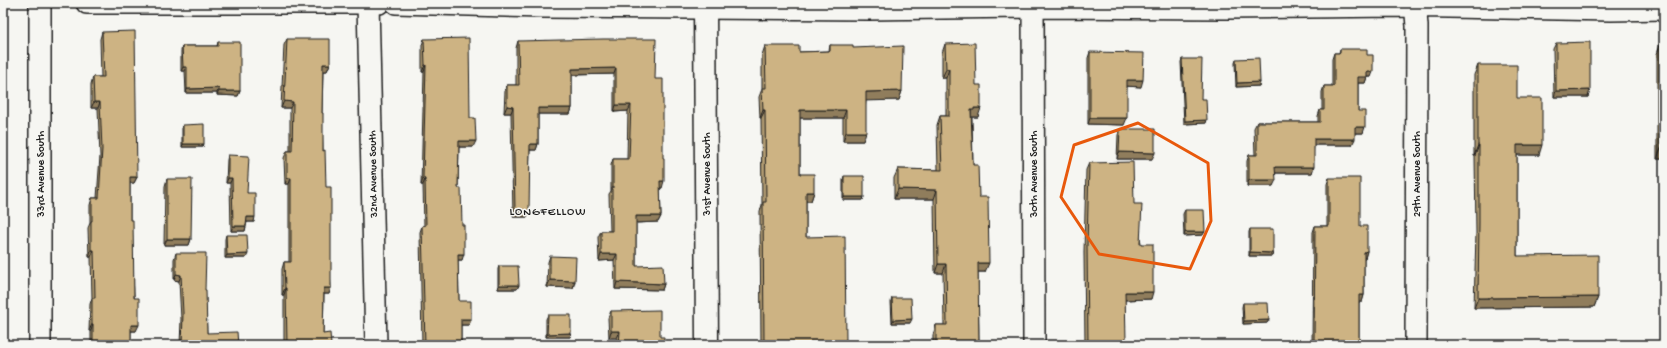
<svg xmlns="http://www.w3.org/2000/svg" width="1667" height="348" font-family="'Gochi Hand',sans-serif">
	<rect width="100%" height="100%" fill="#f6f6f2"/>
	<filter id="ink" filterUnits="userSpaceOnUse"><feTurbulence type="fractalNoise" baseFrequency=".025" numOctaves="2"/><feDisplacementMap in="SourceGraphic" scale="8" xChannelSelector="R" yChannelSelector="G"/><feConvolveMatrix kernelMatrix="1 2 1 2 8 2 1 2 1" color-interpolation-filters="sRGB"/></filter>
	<g filter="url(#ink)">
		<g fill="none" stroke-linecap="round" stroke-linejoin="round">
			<defs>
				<path id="street" d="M40,3V345
					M87,3H379
					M368,3L376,345
					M396,3L541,7L868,9L1033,7L1226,8L1395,6L1611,10L1664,9
					M1033,3L1034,345
					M1415,3L1417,26L1416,345"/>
				<path id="secondary" d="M705,3L707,345"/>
			</defs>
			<use href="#street" stroke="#1c1c1c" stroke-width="24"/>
			<use href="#secondary" stroke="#1c1c1c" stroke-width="25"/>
			<use href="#street" stroke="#f6f6f2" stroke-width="21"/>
			<use href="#secondary" stroke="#f6f6f2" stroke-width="22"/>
		</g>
		<path fill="#b09a71" stroke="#1c1c1c" d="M102,32L137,177L134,183H130V220L136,331H131V345H91V331H89L90,304L92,298L91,257H89L88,228L90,223V205L92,198H97L100,156L98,108H91V84L93,77H101L100,39Z
			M287,39L330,64L327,71H323L322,113L323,151L331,288L329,294H324L323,334L331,345H284V295H282V269L284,262H289V184H285L284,158L287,151H290V108H281L284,45Z
			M424,39L470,118L473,147H459L458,188L462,260H458L459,301L471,319L469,325H461V345H422L420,232L422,226H424L423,185H421L424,72H422V45Z
			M518,41L655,79L662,188H660L661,216L658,222L636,223V266L664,284L662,290L615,289L614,260L599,261L598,237L601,231H610L609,194L611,191V165L613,159H627L628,111L614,112V74L572,75V108L570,114H538V144L536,150H530L527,217H513L511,113H504L505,91L507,85H516V48Z
			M218,42L240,91L238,96L217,95V93H186L185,71H181V51L182,46H217Z
			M1661,42L1664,159H1657V54Z
			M1556,43L1590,90L1588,97H1554L1553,49Z
			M945,44L976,85L978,117H972L973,165L979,197L985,272H978L979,345H933V335L936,325H944L943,273H935L934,199H894V178L898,169L938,170L937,125L940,116H946V78H942V53Z
			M830,45L853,48L902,91L899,100H866L863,141H843V118H800V174L814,192L811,201H806V237L846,345H761L760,211L762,205L761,118H760L759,97L762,89V55L765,46L799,52L829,51Z
			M1340,49L1367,55L1371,77H1367L1365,83H1358V111L1363,133H1355L1352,145H1314L1312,173H1275L1273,186H1247V161L1249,155H1255L1254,128L1257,122H1318V116L1320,110H1322V92L1324,86H1332V59L1334,53H1339Z
			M1090,52L1141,87L1127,86L1124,125L1088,124V58Z
			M1182,59L1201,99L1206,123L1184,124L1181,62Z
			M1236,59L1260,82L1259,86L1236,87L1235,63Z
			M1478,65L1517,98L1539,155H1517V256L1598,297L1594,307L1474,308L1476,233L1475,156H1474V75Z
			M183,125L203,147H182V128Z
			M1120,129L1152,159H1117L1118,135Z
			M228,155L247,193L254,222H247L245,231H231L230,183H226L227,160Z
			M1089,163L1134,204L1151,299L1125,300L1124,345H1085L1084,252L1086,170Z
			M844,176L864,197L863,200H843V180Z
			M1329,178L1360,226L1367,251L1365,258H1364V295L1362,302H1359V342L1358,345H1312L1313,232L1315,226H1327V184Z
			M167,179L191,239L189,245H164L165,186Z
			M1185,210L1203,235L1184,236L1183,214Z
			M1250,229L1273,253L1272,256H1249V232Z
			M226,235L246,258H225V239Z
			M176,253L205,290L207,333L238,345H180L181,319L179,281L174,280V259Z
			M550,256L575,281L573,288L547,287L548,262Z
			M499,266L519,285L517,289H498V269Z
			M892,298L910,323H892L891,302Z
			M1243,303L1269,320L1267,323L1243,324L1242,307Z
			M611,311L660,337L664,345H617V338H609L608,318Z
			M548,315L571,333L570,337H546V319Z"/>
		<path fill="#907d5c" stroke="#1c1c1c" d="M323,64H330L327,71H321Z
			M425,65H426L424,72H422Z
			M183,67H187L185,71H181Z
			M616,68L614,74L570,75L572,69Z
			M946,69H949L946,78H942Z
			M1367,72H1373L1371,77H1367L1365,83H1355L1358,77Z
			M1127,80H1143L1141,87L1124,86Z
			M1260,82L1259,86L1236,87L1237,83Z
			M219,88L217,93H186L187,89Z
			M1590,90L1588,97H1554L1556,91Z
			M219,91H240L238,96L217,95Z
			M902,91L899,100L863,101L866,92Z
			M284,101L293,102L290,108H281Z
			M94,102H100L98,108H91Z
			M616,105H631L628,111L614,112Z
			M507,106L513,107L511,113H504Z
			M538,108H572L570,114H535Z
			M974,108H981L978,117H971V110Z
			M763,110H765L761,118H760Z
			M800,110H846L843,118H797Z
			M1090,118H1127L1124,125L1088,124Z
			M1207,120L1206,123L1184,124L1185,121Z
			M1355,127H1365L1363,133H1352Z
			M846,132H866L863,141H843Z
			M1314,139H1355L1352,145H1312Z
			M459,141H476L473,147H456Z
			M183,144H204L203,147H182Z
			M530,144H538L536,150H528Z
			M1478,145H1479L1475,156H1474Z
			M1517,145H1542L1539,155H1513Z
			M1661,148H1664V159H1657Z
			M1119,152L1155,153L1152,159H1117Z
			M1275,167H1314L1312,173H1273Z
			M130,177H137L134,183H127Z
			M228,178H232L230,183H226Z
			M287,178H291L289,184H285Z
			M423,178L425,179L423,185H421Z
			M1249,180H1276L1273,186H1247Z
			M660,181H664L662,188H658Z
			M898,189L937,190L934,199H894Z
			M806,192H814L811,201H802Z
			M844,197H864L863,200H843Z
			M515,211H529L527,217H513Z
			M636,216H661L658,222L634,223Z
			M247,217H255L254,222H245Z
			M233,226H246L245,231H231Z
			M1185,232H1205L1203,235L1184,236Z
			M167,239H191L189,245H164Z
			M91,250H94L91,257H89Z
			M1367,251L1365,258H1362L1364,252Z
			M1250,252L1273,253L1272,256H1249Z
			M248,254L246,258H225L227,255Z
			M458,254H464L462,260H455Z
			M601,254H617L614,260L599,261Z
			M978,263H989L985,272H975Z
			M938,264H946L943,273H935Z
			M176,274L181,275L179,281L174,280Z
			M550,280L575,281L573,288L547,287Z
			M617,282L664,284L662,290L615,289Z
			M499,285H519L517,289H498Z
			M285,288H286L284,295H282Z
			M324,288H331L329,294H321Z
			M1125,292H1153L1151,299L1122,300Z
			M1359,295H1364L1362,302H1356Z
			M1598,297L1594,307L1474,308L1478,298Z
			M461,319H471L469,325H459Z
			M912,319L910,323H892L893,320Z
			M1269,320L1267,323L1243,324L1244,321Z
			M92,324H93L91,331H89Z
			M131,325H139L136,331H129Z
			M611,331H620L617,338H609Z
			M571,333L570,337H546L547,334Z
			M1113,341H1126L1124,345H1111Z
			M1314,342H1359L1358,345H1313Z"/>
		<path fill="#cdb383" stroke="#1c1c1c" d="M135,31L137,177H130V220H133L134,298H139V325H131V345H93V324H92V298H95L94,250H91V221H92V198H99L102,149L100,102H94L93,77H104L102,32Z
			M469,38L470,118H475L476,141H459L458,188H461L462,225H464V254H458L459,301H471V319H461V345H425L422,226L426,225L425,179L423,178L426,65H425L424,39Z
			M287,39H330V64H323L322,113H323V151L325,150L326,187H331V288H324L323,334L330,333L331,345H287L286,288H285L284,262H291V178H287V151H292L293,102L284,101Z
			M603,39H656L655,79H663V158H664V181H660L661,216H636V266L663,265L664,284L617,282V254H601V231H612V188H613V159H629L631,105H616V68L572,69V108H538V144H530L529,211H515L513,107L507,106V85H519L518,41Z
			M218,42H240V91H219V88L187,89V67H183L182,46H218Z
			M1590,42V90L1556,91V43Z
			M1661,42H1664V148H1661Z
			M975,43L976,85H981V108H974V110H971L973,165H978L979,197H988L989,263H978L979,345H936V325H947L946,264H938L937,190L898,189V169L942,170L940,116H949V69H946L945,44Z
			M830,45H853V48L903,46L902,91L866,92V132H846V110H800V174H814V192H806V237L845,236L846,345H764L763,202H766L765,110H763L762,88H766L765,46H799V52L830,51Z
			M1340,49H1367V55H1373V72H1367V77H1358V111H1365V127H1355V139H1314V167H1275L1276,180H1249V155H1257V122H1320V110H1324V86H1334V53H1340Z
			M1090,52L1144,53L1143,80H1127V118H1090Z
			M1259,58L1260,82L1237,83L1236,59Z
			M1182,59H1202L1201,99H1206L1207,120L1185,121Z
			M1478,65H1517V98H1542V145H1517V256L1598,255V297L1478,298L1479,222V145H1478Z
			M204,124V144H183V125Z
			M1120,129H1155V153L1119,152Z
			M228,155L249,156L247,193H255V217H247L246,226H233L232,178H228Z
			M1133,162L1134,204H1142L1140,244H1153V292H1125L1126,341H1113V345H1088L1087,245L1089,163Z
			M844,176H864V197H844Z
			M1329,178H1360V226H1367V251L1364,252V295H1359V342H1314L1315,226H1329Z
			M167,179H192L191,239H167Z
			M3,187H4V250H3Z
			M1185,210H1204L1205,232H1185Z
			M1250,229H1273V253L1250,252Z
			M226,235H247L248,254L227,255Z
			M176,253H206L205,290H206L207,333L237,332L238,345H182L183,313L181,275L176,274Z
			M550,256L576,257L575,281L550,280Z
			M499,266H518L519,285H499Z
			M892,298H911L912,319L893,320Z
			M1243,303H1268L1269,320L1244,321Z
			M660,310V337H664V345H619L620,331H611V311Z
			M548,315H571V333L547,334Z"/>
	</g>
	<path fill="none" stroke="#e8590c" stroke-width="3" stroke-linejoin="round" d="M1138,123L1208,163L1211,221L1190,269L1099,254L1061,197L1074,145Z"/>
	<g text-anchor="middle" stroke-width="3" stroke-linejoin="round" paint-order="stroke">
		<g font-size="11" fill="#1c1c1c" stroke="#f6f6f2">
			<text transform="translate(40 174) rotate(-90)" y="4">33rd Avenue South</text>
			<text transform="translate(372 174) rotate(-91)" y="4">32nd Avenue South</text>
			<text transform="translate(706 174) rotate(-90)" y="4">31st Avenue South</text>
			<text transform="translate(1033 174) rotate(-90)" y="4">30th Avenue South</text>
			<text transform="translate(1416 174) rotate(-90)" y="4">29th Avenue South</text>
		</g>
		<g font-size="12" letter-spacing="1" fill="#1c1c1c" stroke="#f6f6f2">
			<text x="548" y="215">LONGFELLOW</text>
		</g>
	</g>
	<rect width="1667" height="348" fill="none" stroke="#f6f6f2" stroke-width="16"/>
	<rect x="8" y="8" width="1651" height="332" fill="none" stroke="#1c1c1c" stroke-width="1.5" filter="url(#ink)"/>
</svg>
